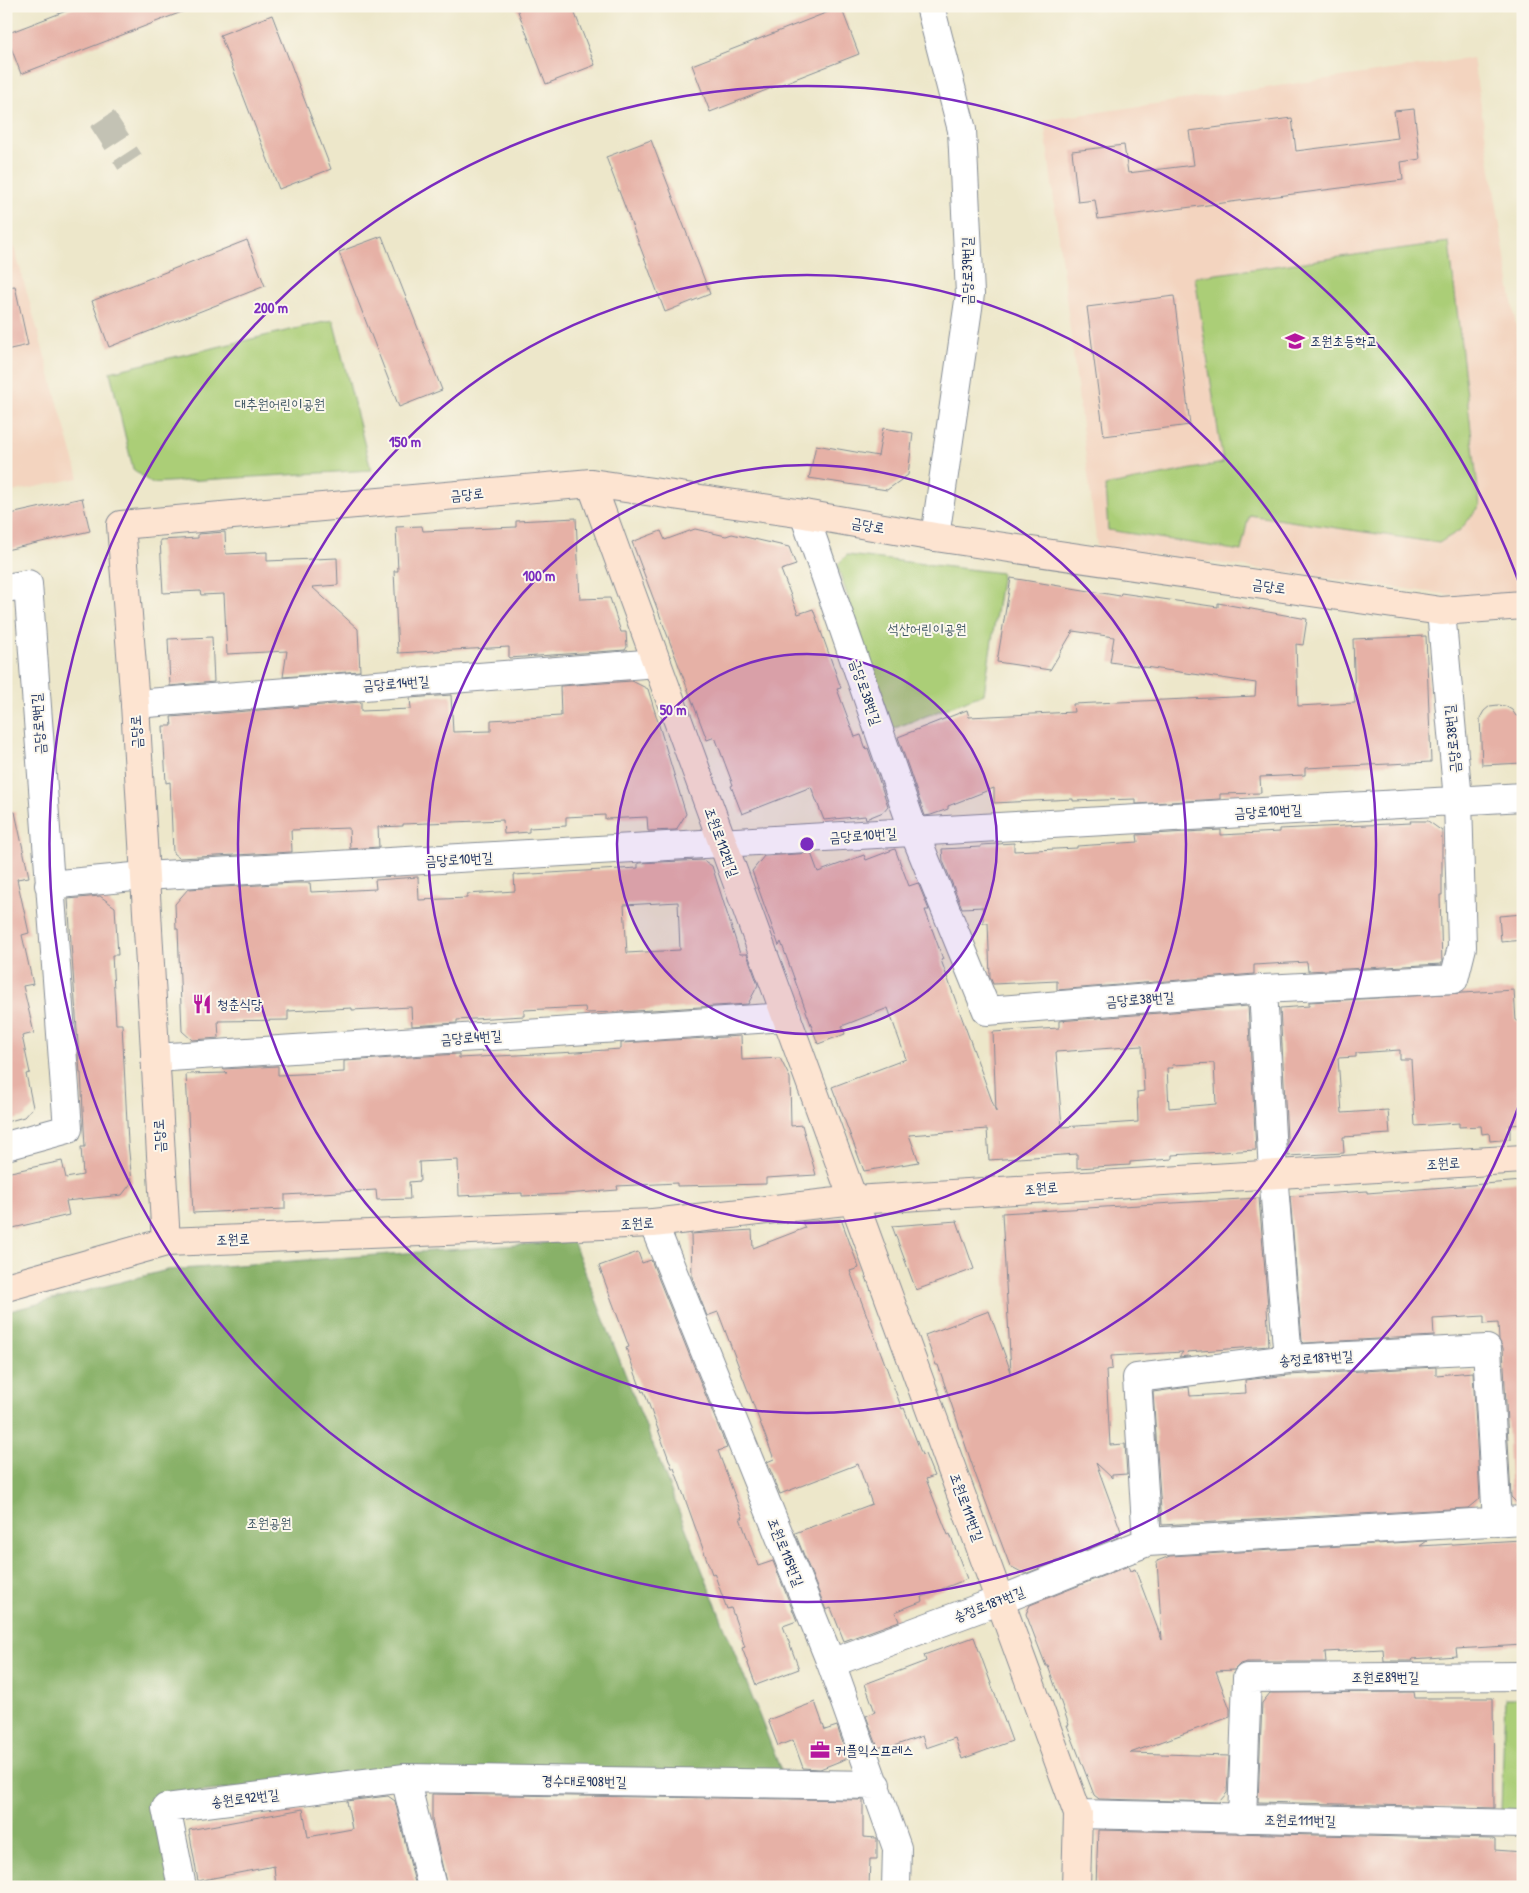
<svg xmlns="http://www.w3.org/2000/svg" width="1529" height="1893" font-family="'Patrick Hand','Poor Story',sans-serif">
	<rect width="100%" height="100%" fill="#fbf7ec"/>
	<filter id="ink" filterUnits="userSpaceOnUse"><feTurbulence type="fractalNoise" baseFrequency=".02" numOctaves="2"/><feDisplacementMap in="SourceGraphic" scale="10" xChannelSelector="R" yChannelSelector="G"/><feConvolveMatrix kernelMatrix="1 2 1 2 8 2 1 2 1" color-interpolation-filters="sRGB"/></filter>
	<filter id="wash" filterUnits="userSpaceOnUse"><feTurbulence type="fractalNoise" baseFrequency=".0096" numOctaves="4" result="noise"/><feDisplacementMap in="SourceGraphic" scale="20" xChannelSelector="R" yChannelSelector="G"/><feGaussianBlur stdDeviation="1.12" result="paint"/><feColorMatrix in="noise" values="0 0 0 0 0 0 0 0 0 0 0 0 0 0 0 0 0 1.4 0 .05"/><feComposite in="paint" operator="in"/></filter>
	<g filter="url(#wash)">
		<rect width="100%" height="100%" fill="#ede7ca"/>
		<path fill="#f3d4bf" d="M1473,58L1523,369V594L1466,597L1097,547L1044,120Z
			M6,218L79,478L6,493Z"/>
		<path fill="#abce77" stroke="#637e6a" d="M1449,242L1480,506L1460,530L1439,543L1249,515L1241,551L1108,530L1105,486L1223,463L1195,277Z
			M333,320L371,470L151,483L133,469L110,372Z
			M847,555L1002,573L984,694L892,729L837,565Z
			M1505,1698H1523V1812L1501,1811Z"/>
		<path fill="#88b168" stroke="#527063" d="M573,1241L785,1781L402,1769L157,1797L171,1887H6V1312L167,1270Z"/>
		<g id="blocks">
			<path fill="#e6b1a6" fill-rule="evenodd" d="M79,6H191L192,8L21,74L6,34Z
				M516,6H572L595,65L546,84Z
				M841,7L859,54L710,112L692,65Z
				M272,15L331,169L279,189L220,35Z
				M1414,109L1420,159L1401,162L1403,180L1098,219L1095,200L1078,202L1072,151L1124,145L1128,173L1194,165L1189,131L1292,118L1296,151L1398,138L1394,111Z
				M651,140L710,294L665,312L606,157Z
				M382,236L442,390L399,407L339,252Z
				M247,240L265,286L109,347L92,301Z
				M15,286L28,345L6,350V287Z
				M1174,296L1190,425L1104,436L1087,307Z
				M883,428L913,433L908,475L887,490L809,478L816,445L878,456Z
				M82,498L90,531L6,550V515Z
				M576,518L580,599L610,598L621,632H626L627,647L625,650L509,658V647L398,653L394,571H398L396,527L422,526L423,531L516,527V521Z
				M695,529L726,536L732,534L789,547L796,565L781,570L798,614L813,609L841,688L837,689L855,737L861,735L866,749L868,748L888,806L883,812L866,819L865,816L824,820L811,787L742,814L731,786L733,785L715,737L707,740L632,542L661,531L665,540Z
				M225,532L226,554L267,552V561L337,558L338,585L312,587L358,629L360,671L283,677L287,651L227,654L224,594L201,595L200,591L163,593L160,540L198,538V534Z
				M1011,578L1120,596L1121,593L1218,607V603L1307,619L1303,645L1296,644L1298,706L1355,703L1353,639L1426,636L1431,762L1305,768V775L1260,777L1261,793L1220,794V799L1136,804V799L1073,801V799L994,803V788L948,806V809L931,815L925,816L898,737L967,710L969,717L1074,712L1073,704L1255,696L1256,683L1110,662L1114,637L1073,631L1050,670L997,662Z
				M212,637L214,682L170,686L168,639Z
				M632,681L648,689L686,814L676,830L648,831L647,817L605,819V815L566,817V826L529,828V832L504,834L503,820L403,824V826L378,827L379,847L350,849L349,828L291,830L292,852L179,858L173,853L170,782L166,783L163,726H172L171,717L361,702V711L411,709L410,698L451,695L453,732L491,731V720L561,716L560,686Z
				M1498,705L1505,706L1512,710L1516,716H1523V763L1482,765L1480,718L1484,711L1490,706Z
				M15,812L29,877L17,879L29,933L22,935L33,984L23,986L34,1033L22,1036L30,1073L26,1074L33,1107L24,1117L6,1122V813Z
				M1410,821H1428L1442,831V895H1440L1442,964L1308,971L1307,962L1254,965V974L1057,990V981L993,984L990,977L988,923H983V907L962,908L943,861L942,849L981,847V845L1014,843V851L1077,848V846L1138,842L1137,835L1221,830V835L1279,832V829L1411,823Z
				M895,849L909,886L918,883L929,910H925L943,959L941,960L996,1112L993,1032L1059,1028V1021L1248,1006L1256,1150L1172,1155V1159L1130,1162V1165L1077,1168V1154L989,1160L987,1129L909,1135L919,1162L864,1171L832,1087L906,1059L888,1008L842,1026L845,1034L818,1044L781,942L779,946L752,871L764,856L811,853L818,872L864,855L866,860ZM1142,1046L1144,1091L1137,1092L1138,1122L1062,1127L1056,1052ZM1214,1063L1216,1104L1169,1108L1167,1068H1173L1172,1065Z
				M703,860L712,866L740,954H747L758,985L748,1004L619,1012L586,1013L585,1007L524,1010V1016L457,1020V1023L412,1026L411,1007L352,1010V1008L288,1011V1020L218,1021L219,1038L192,1040L182,1031L178,929H176L175,904L188,889L294,883H310L311,892L376,889L375,880L418,877L419,900L467,898V894L515,891L514,875L638,868V863ZM678,902L680,950L627,953L624,905Z
				M100,896L115,907L118,955H112L116,1024H122L128,1143L132,1182L122,1195L66,1201L69,1215L13,1228L12,1225L6,1226V1173L62,1161L66,1178L83,1175L81,1147H85L81,1073H80L68,899Z
				M1523,914V940L1501,942L1499,916Z
				M1514,990L1516,1021H1523V1124L1510,1125V1139L1490,1141L1489,1133L1482,1134L1481,1126L1459,1127V1123L1415,1126L1411,1059H1400V1050L1356,1053V1057L1338,1058L1342,1113L1388,1110L1390,1134L1343,1137L1344,1153L1288,1156L1280,1008L1309,1006V1002Z
				M741,1036L742,1060L780,1058L790,1078L791,1126L802,1125L816,1175L766,1178V1184L677,1186V1183L617,1186L618,1190L565,1194L522,1196V1193L459,1196L458,1160L419,1162L420,1181L409,1182L410,1199L377,1200L376,1190L285,1195V1209L193,1213L186,1074L227,1073L223,1069L278,1066V1075L344,1072V1061L459,1054V1058L576,1052L621,1049V1043Z
				M1523,1181V1504L1519,1505L1511,1497L1503,1348L1499,1340L1498,1323L1484,1324V1316L1433,1319L1434,1336L1304,1343L1302,1341L1290,1196L1367,1191V1193Z
				M1259,1198L1268,1307L1267,1306L1269,1346L1187,1352L1188,1356L1179,1357L1183,1352L1111,1356L1112,1369L1106,1370L1110,1445L1125,1444L1127,1474L1112,1475V1478L1096,1463L1121,1531L1116,1533L1118,1537L1025,1574L1010,1566L976,1476L938,1365H936L925,1335L989,1311L1011,1372L1002,1213Z
				M841,1219L859,1268L850,1271L902,1409L904,1408L922,1455L925,1454L934,1476L926,1479L948,1535L950,1534L967,1579L922,1597L923,1601L895,1612L899,1621L844,1641L831,1608L826,1610L795,1533L872,1504L858,1464L780,1494L767,1462L774,1459L718,1312L707,1316L692,1277L691,1234L752,1230L753,1248L805,1228L802,1222Z
				M957,1221L974,1269L916,1290L892,1226Z
				M638,1252L642,1263L651,1260L727,1448L718,1451L743,1518H740L758,1566L773,1561L797,1621L783,1626L799,1669L756,1685L742,1648L745,1647L731,1608L727,1609L714,1573L712,1574L674,1468H672L644,1391L642,1392L626,1348L629,1347L599,1266Z
				M1436,1367V1375L1473,1372L1480,1498L1468,1508L1162,1525L1153,1392L1189,1387L1190,1396L1246,1393L1245,1380L1289,1375Z
				M1521,1540L1523,1645L1456,1649L1457,1656L1412,1659L1413,1661H1384L1383,1649L1325,1652L1326,1662H1247L1240,1664L1234,1670L1216,1671L1230,1709V1717L1130,1753L1229,1756L1227,1793L1219,1802L1099,1799L1094,1795L1067,1725H1069L1048,1666H1046L1026,1614L1030,1605L1128,1566L1130,1571L1135,1569L1162,1640L1157,1561L1170,1556L1427,1541L1420,1546Z
				M974,1637L1012,1741L962,1759L955,1738L926,1748L922,1736L888,1748L887,1745L878,1748L866,1716L875,1712L865,1684L926,1661L924,1655Z
				M1414,1692L1415,1698H1493L1494,1808L1258,1802L1262,1703L1270,1693Z
				M815,1702L825,1730L837,1726L848,1758L820,1769L803,1768L793,1740L778,1746L768,1720Z
				M432,1794L863,1800V1837L877,1838V1859H870L869,1887H447L432,1820Z
				M388,1796L395,1801L416,1887H276L274,1866L198,1881L189,1830L303,1809L308,1837L352,1829L347,1801Z
				M1098,1830L1493,1839L1495,1840V1850L1523,1852V1887H1136L1096,1885Z"/>
		</g>
	</g>
	<g filter="url(#ink)">
		<use href="#blocks" fill-opacity="0" stroke="#848b94" stroke-width="1"/>
		<g fill="none" stroke-linecap="round" stroke-linejoin="round">
			<path stroke="#c3c2b4" stroke-width="28" stroke-dasharray="28 14" stroke-linecap="butt" d="M102,119L130,162"/>
			<defs>
				<path id="street" d="M930,6L962,130L970,294L935,537
					M804,514L914,832L987,1011L1263,989L1454,979L1462,947L1458,800L1441,611
					M6,588L28,584L68,1129L6,1146
					M135,704L657,663
					M49,885L144,876L1523,797
					M1263,989L1273,1173L1288,1359
					M155,1058L787,1017
					M653,1223L831,1663L897,1848L896,1887
					M1147,1542L1137,1378L1288,1359L1487,1349L1497,1522
					M831,1663L1001,1600L1147,1542L1523,1520
					M405,1778L432,1887
					M1078,1814L1523,1824
					M1242,1819L1247,1678L1523,1676
					M182,1887L166,1808L405,1778L876,1785"/>
				<path id="secondary" d="M591,483L1078,1814L1076,1887
					M166,1242L135,704L121,525L591,483L804,514L935,537L1441,611L1523,605
					M6,1287L166,1242L653,1223L854,1200L1523,1159"/>
			</defs>
			<use href="#street" stroke="#848b94" stroke-width="30"/>
			<use href="#secondary" stroke="#848b94" stroke-width="30"/>
			<use href="#street" stroke="#fff" stroke-width="28"/>
			<use href="#secondary" stroke="#fde4d1" stroke-width="28"/>
		</g>
	</g>
	<circle cx="807" cy="844" r="190" fill="#7b2cbf" fill-opacity=".12"/>
	<g fill="none" stroke="#7b2cbf" stroke-width="2.5">
		<circle cx="807" cy="844" r="190"/>
		<circle cx="807" cy="844" r="379"/>
		<circle cx="807" cy="844" r="569"/>
		<path d="M1522 1097A758 758 0 1 1 1522 591"/>
	</g>
	<defs>
		<symbol id="school-bare" viewBox="-9 -9 18 18"><path d="M0-5L7-2L0 1L-7-2ZM-4 1L0 2.5L4 1V4Q0 6-4 4Z" fill="#b5179e" stroke="#fbf7ec" stroke-width="2.5" paint-order="stroke"/></symbol>
		<symbol id="restaurant-bare" viewBox="-9 -9 18 18"><path d="M-5-6h1v4h1v-4h1v4h1v-4h1v5L-1.5 .5V6h-2V.5L-5-1ZM5-6V6H3V1.5H1.5Q1.5-4 5-6Z" fill="#b5179e" stroke="#fbf7ec" stroke-width="2.5" paint-order="stroke"/></symbol>
		<symbol id="office-bare" viewBox="-9 -9 18 18"><path d="M-6-3h4V-5.5h4V-3h4V5H-6ZM-1-4.5V-3h2v-1.5ZM-6 0V1H6V0Z" fill="#b5179e" stroke="#fbf7ec" stroke-width="2.5" paint-order="stroke"/></symbol>
	</defs>
	<g fill-rule="evenodd">
		<use href="#school-bare" x="1281" y="327" width="28" height="28"/>
		<use href="#restaurant-bare" x="188" y="990" width="28" height="28"/>
		<use href="#office-bare" x="806" y="1736" width="28" height="28"/>
	</g>
	<g text-anchor="middle" stroke-width="4" stroke-linejoin="round" paint-order="stroke">
		<g font-size="14" fill="#1b2f5e" stroke="#fbf7ec">
			<text transform="translate(967 271) rotate(-90)" y="5">금당로39번길</text>
			<text transform="translate(467 494) rotate(-5)" y="5">금당로</text>
			<text transform="translate(868 525) rotate(10)" y="5">금당로</text>
			<text transform="translate(1269 586) rotate(8)" y="5">금당로</text>
			<text transform="translate(396 683) rotate(-4)" y="5">금당로14번길</text>
			<text transform="translate(866 692) rotate(71)" y="5">금당로38번길</text>
			<text transform="translate(38 724) rotate(-94)" y="5">금당로9번길</text>
			<text transform="translate(136 732) rotate(-93)" y="5">금당로</text>
			<text transform="translate(1452 739) rotate(-95)" y="5">금당로38번길</text>
			<text transform="translate(1268 811) rotate(-3)" y="5">금당로10번길</text>
			<text transform="translate(863 835) rotate(-4)" y="5">금당로10번길</text>
			<text transform="translate(722 842) rotate(70)" y="5">조원로112번길</text>
			<text transform="translate(459 859) rotate(-3)" y="5">금당로10번길</text>
			<text transform="translate(1140 999) rotate(-4)" y="5">금당로38번길</text>
			<text transform="translate(471 1037) rotate(-4)" y="5">금당로4번길</text>
			<text transform="translate(159 1136) rotate(-93)" y="5">금당로</text>
			<text transform="translate(1443 1163) rotate(-3)" y="5">조원로</text>
			<text transform="translate(1041 1188) rotate(-4)" y="5">조원로</text>
			<text transform="translate(637 1223) rotate(-3)" y="5">조원로</text>
			<text transform="translate(233 1239) rotate(-2)" y="5">조원로</text>
			<text transform="translate(1316 1358) rotate(-4)" y="5">송정로187번길</text>
			<text transform="translate(967 1507) rotate(70)" y="5">조원로111번길</text>
			<text transform="translate(786 1552) rotate(68)" y="5">조원로115번길</text>
			<text transform="translate(989 1604) rotate(-21)" y="5">송정로187번길</text>
			<text x="1385" y="1682">조원로89번길</text>
			<text transform="translate(584 1781) rotate(1)" y="5">경수대로908번길</text>
			<text transform="translate(245 1798) rotate(-7)" y="5">송원로92번길</text>
			<text transform="translate(1300 1820) rotate(1)" y="5">조원로111번길</text>
		</g>
		<g font-size="14" fill="#1b2f5e" stroke="#fbf7ec" text-anchor="start">
			<text x="1310" y="346">조원초등학교</text>
			<text x="217" y="1009">청춘식당</text>
			<text x="835" y="1755">커플익스프레스</text>
		</g>
		<g font-size="14" fill="#3f5764" stroke="#fbf7ec">
			<text x="280" y="409">대추원어린이공원</text>
			<text x="927" y="634">석산어린이공원</text>
			<text x="269" y="1528">조원공원</text>
		</g>
	</g>
	<circle cx="807" cy="844" r="8" fill="#7b2cbf" stroke="#fbf7ec" stroke-width="2.5"/>
	<g font-size="15" text-anchor="middle" font-weight="bold" fill="#7b2cbf" stroke="#fbf7ec" stroke-width="4" stroke-linejoin="round" paint-order="stroke">
		<text x="271" y="313">200 m</text>
		<text x="405" y="447">150 m</text>
		<text x="539" y="581">100 m</text>
		<text x="673" y="715">50 m</text>
	</g>
	<rect width="1529" height="1893" fill="none" stroke="#fbf7ec" stroke-width="25"/>
</svg>
